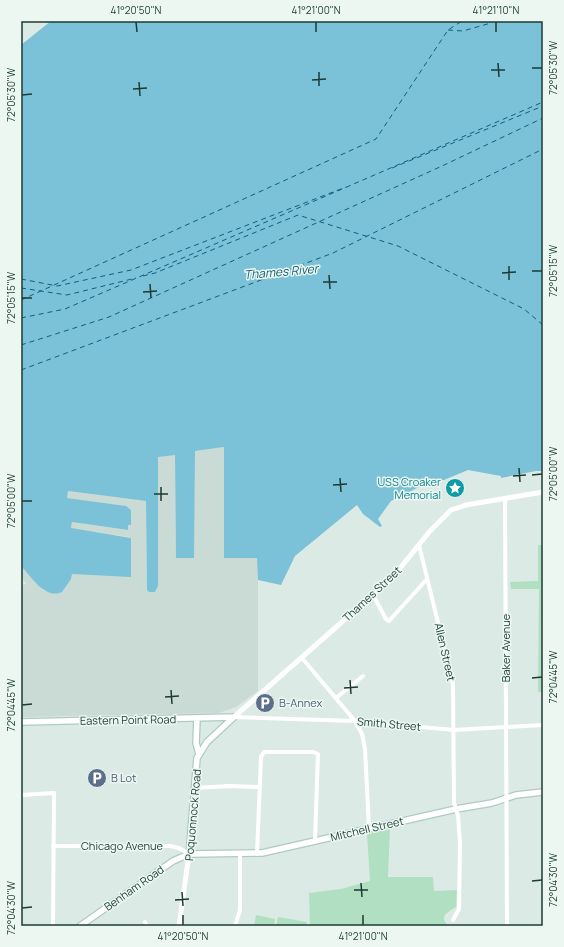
<svg xmlns="http://www.w3.org/2000/svg" width="564" height="947" font-family="Manrope,sans-serif">
	<rect width="100%" height="100%" fill="#dceae5"/>
	<path fill="#cadad4" d="M224,447V558H258V691L236,707L219,713L21,717V585L27,584L21,578V566L44,591L60,593L62,592L71,574L130,537L71,529L72,522L127,530L128,525H131L126,506L66,498L67,491L146,501L147,590L155,592L158,586L157,457L175,454L176,558H193L195,451Z"/>
	<path fill="#b1dfc2" d="M538,545H543V692H538L539,589H511L510,582L538,581Z
		M390,829L388,877H433L434,891L457,890L456,907C449,912 437,916 449,926H310L309,893L341,889L370,881L367,834Z
		M256,915L275,919L274,926H254Z
		M278,917L307,922L306,926H276Z"/>
	<path fill="#7bc1d7" d="M51,21H543V471H536L501,478V476L468,470L444,480L429,482L391,501L378,519L382,526L380,527L363,514L357,505L295,556L281,585L258,580L257,558H224V447L195,451L194,558H176L175,455L158,457V586L155,592H149L147,590L146,501L68,491L67,498L126,506L131,510V525H128V530L72,522L71,528L131,538V577L72,574L71,579L62,592C45,600 31,576 21,566V45Z"/>
	<g fill="none" stroke-linecap="round" stroke-linejoin="round">
		<path stroke="#10607d" stroke-width="1" stroke-dasharray="5 4" stroke-linecap="butt" d="M448,30L463,31L491,23
			M392,168L543,106
			M143,276L155,273L298,215L398,246L524,309L543,325
			M21,279L57,286L131,270L346,187
			M21,288L67,295L136,278
			M21,300L376,139L448,30L462,21
			M21,318L65,309L543,102
			M21,345L109,317L442,166L543,118
			M21,370L333,253L543,149"/>
		<defs>
			<path id="secondary" d="M197,719L196,743L199,754
				M21,722L234,717
				M189,854L197,758L207,742L234,717
				M80,926L173,861L189,854L262,853L456,809L492,803L516,795L543,792"/>
		</defs>
		<use href="#secondary" stroke="#aecbc3" stroke-width="8"/>
		<path stroke="#fff" stroke-width="4" d="M505,499L507,926
			M419,545L453,684L454,803L458,815L460,843L459,909L453,920
			M373,595L386,619L389,621L427,579
			M302,658L355,721L362,734L365,749L369,828
			M336,698L363,676
			M234,717L355,721L454,730L543,725
			M195,788L229,786L259,787
			M21,795L54,793L53,926
			M53,846H170L179,848L189,854
			M257,854L261,757L264,752H313L318,754L315,840
			M145,922L147,926
			M235,926L240,910V854"/>
		<path stroke="#fff" stroke-width="5" d="M234,717L393,577L430,531L451,510L466,505L543,492
			M179,926L189,854"/>
		<use href="#secondary" stroke="#fff" stroke-width="5.5"/>
	</g>
	<path fill="none" stroke="#1c3b35" stroke-width="1.5" d="M136,22L137,32M316,22V32M496,22V32M498,63L499,77M532,68H542M491,70H505M319,72V86M312,80L326,79M139,82L140,96M133,89L147,88M22,95L32,94M509,266V280M532,271H542M502,273L516,272M329,275L330,289M323,282H337M150,284L151,298M143,292L157,291M22,298H32M519,468L520,482M532,475L542,474M513,476L526,475M340,478L341,492M333,485L347,484M161,487V501M154,494H168M22,501H32M532,678L542,677M350,680L351,694M344,688L358,687M171,690L172,704M165,697L179,696M22,705L32,704M532,881L542,880M361,883L362,897M354,890H368M182,892L183,906M175,900L189,899M22,908L32,907M183,915V925M363,915V925"/>
	<defs>
		<symbol id="sight-disc" viewBox="-11 -11 22 22"><circle r="9.5" fill="#0f9aa8" stroke="#ecf7f2"/><path d="M0-6L1.8-2.2L6-1.7L2.9 1.2L3.7 5.4L0 3.3L-3.7 5.4L-2.9 1.2L-6-1.7L-1.8-2.2Z" fill="#fff"/></symbol>
		<symbol id="parking-disc" viewBox="-11 -11 22 22"><circle r="9.5" fill="#5c6f8a" stroke="#ecf7f2"/><path d="M-3.5-5.5H1a3.5 3.5 0 0 1 0 7H-1V5.5H-3.5ZM-1-3.4V-.6H.8a1.4 1.4 0 0 0 0-2.8Z" fill="#fff"/></symbol>
	</defs>
	<g fill-rule="evenodd">
		<use href="#sight-disc" x="444" y="477" width="22" height="22"/>
		<use href="#parking-disc" x="254" y="692" width="22" height="22"/>
		<use href="#parking-disc" x="86" y="767" width="22" height="22"/>
	</g>
	<g text-anchor="middle" stroke-width="3" stroke-linejoin="round" paint-order="stroke">
		<g font-size="11" fill="#0d838f" stroke="#ecf7f2" text-anchor="end">
			<text x="441" y="486">USS Croaker<tspan x="441" dy="13">Memorial</tspan></text>
		</g>
		<g font-size="11" fill="#1c3b35" stroke="#ecf7f2">
			<text transform="translate(372 594) rotate(-43)" y="4">Thames Street</text>
			<text transform="translate(506 648) rotate(-90)" y="4">Baker Avenue</text>
			<text transform="translate(445 652) rotate(77)" y="4">Allen Street</text>
			<text transform="translate(128 720) rotate(-1)" y="4">Eastern Point Road</text>
			<text transform="translate(389 724) rotate(5)" y="4">Smith Street</text>
			<text transform="translate(193 815) rotate(-85)" y="4">Poquonnock Road</text>
			<text transform="translate(367 829) rotate(-13)" y="4">Mitchell Street</text>
			<text x="122" y="850">Chicago Avenue</text>
			<text transform="translate(134 888) rotate(-35)" y="4">Benham Road</text>
		</g>
		<g font-size="11" fill="#4e5e75" stroke="#ecf7f2" text-anchor="start">
			<text x="279" y="707">B-Annex</text>
			<text x="111" y="782">B Lot</text>
		</g>
		<g font-size="12" font-style="italic" fill="#10607d" stroke="#ecf7f2">
			<text transform="translate(281 272) rotate(-5)" y="4">Thames River</text>
		</g>
	</g>
	<rect width="564" height="947" fill="none" stroke="#ecf7f2" stroke-width="44"/>
	<rect x="22" y="22" width="520" height="903" fill="none" stroke="#1c3b35" stroke-width="1.5"/>
	<g font-size="10" text-anchor="middle" fill="#1c3b35">
		<text x="136" y="14">41°20'50"N</text>
		<text x="316" y="14">41°21'00"N</text>
		<text x="496" y="14">41°21'10"N</text>
		<text transform="translate(553 68) rotate(-90)" y="4">72°05'30"W</text>
		<text transform="translate(11 95) rotate(-90)" y="4">72°05'30"W</text>
		<text transform="translate(553 271) rotate(-90)" y="4">72°05'15"W</text>
		<text transform="translate(11 298) rotate(-90)" y="4">72°05'15"W</text>
		<text transform="translate(553 474) rotate(-90)" y="4">72°05'00"W</text>
		<text transform="translate(11 501) rotate(-90)" y="4">72°05'00"W</text>
		<text transform="translate(553 677) rotate(-90)" y="4">72°04'45"W</text>
		<text transform="translate(11 705) rotate(-90)" y="4">72°04'45"W</text>
		<text transform="translate(553 880) rotate(-90)" y="4">72°04'30"W</text>
		<text transform="translate(11 908) rotate(-90)" y="4">72°04'30"W</text>
		<text x="183" y="940">41°20'50"N</text>
		<text x="363" y="940">41°21'00"N</text>
	</g>
</svg>
